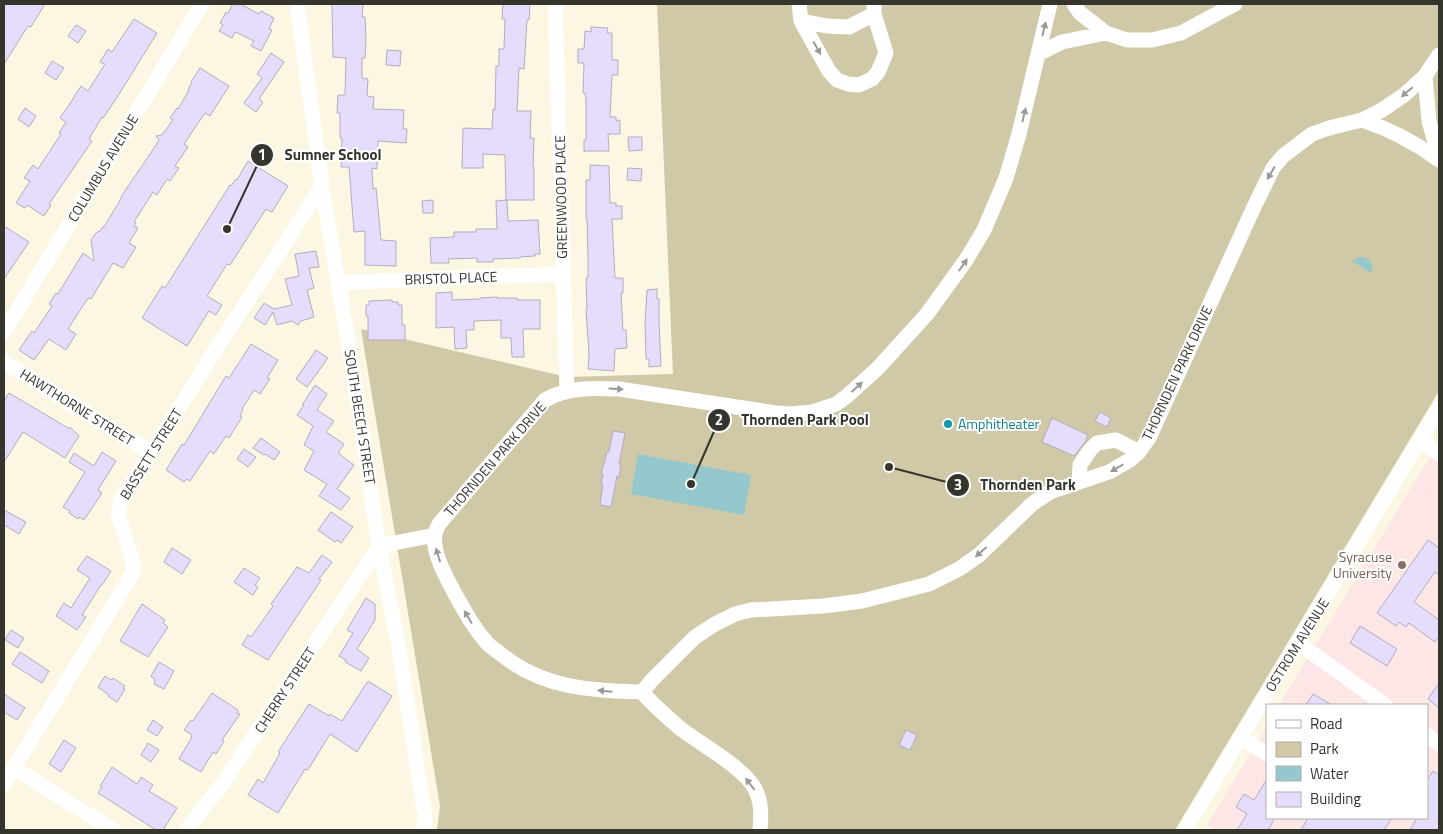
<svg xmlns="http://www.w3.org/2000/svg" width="1443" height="834" font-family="'Titillium Web',sans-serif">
	<rect width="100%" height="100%" fill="#fbf7e2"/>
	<path fill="#fde7e6" d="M1439,442V830H1214L1207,825L1267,726V818H1427V705H1279Z"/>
	<path fill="#cfc9a8" d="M657,4H1439V391L1175,830H437L440,806L361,329L567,377L673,374Z"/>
	<path fill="#95c8cc" d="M1360,257C1369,257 1375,264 1371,273L1352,261Z
		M638,454L751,475L744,515L631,494Z"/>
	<path fill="#e6ddfc" stroke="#b2acbf" d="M4,4H45L31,27L28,26L4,64Z
		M233,4H240L259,14L261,11L274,18L269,29L272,30L261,51L251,46L254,41L235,32L232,38L219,31L223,25L220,23L226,12L228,13Z
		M332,4H363L362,17H365L366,40L365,58H362V78L368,79L367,96L374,97L373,109L404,110L403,129H407L406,143L378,141L377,169L372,168L373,189L376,188L381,240L396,241V266L365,265V231L354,232L349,167H341L342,138H340V113H337L338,95H345L346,58L333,57Z
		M503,4H530L529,20H527L524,69L519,68L517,111H531L530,138H534L533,167H534V200H506L505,155L483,154V168H462L463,128L492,129L493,109L495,110L496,66H499V49H504L505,19H502Z
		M134,19L157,33L116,99L103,118L102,117L89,139L92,141L49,204L51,205L44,216L27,205L25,208L16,203L30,181L24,178L33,165L38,169L61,134L59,133L66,122L60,118L69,105L81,86L88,91L105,64L100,62L108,49L112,52Z
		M76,25L86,31L78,43L68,36Z
		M591,27L608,28L607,33H612V60H618V75H612L610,117H616V121L620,120V134H608L609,151H584V140H586V99L585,93H583L584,63H578V49H584L585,31L591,32Z
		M387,50L401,51L400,66L386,65Z
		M271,53L284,62L259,99L263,102L256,112L244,103L262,78L257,74Z
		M52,61L64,68L56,80L45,73Z
		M200,68L229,86L210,116L205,113L184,144L188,147L175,166L179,168L170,181L167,179L157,195L153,192L134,222L136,223L134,226L138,228L129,243L136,247L123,268L113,263L91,299L88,298L68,329L76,334L66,350L49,339L34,360L19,350L32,331L34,333L52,306L49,304L56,293L58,294L83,253L94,261L91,240L96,233L101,230L103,227H104L122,197H121L156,145L159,140L156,136L162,135L173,120L170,118L177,108L178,109L189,90L188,89L192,83L191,82Z
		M25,108L36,116L29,127L18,119Z
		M628,137H642V150L629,151Z
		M248,161L288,186L272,212L266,209L230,265L227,264L207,296L222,305L216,315L209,311L187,346L142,318L162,286L165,288L230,185L231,186L236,179L237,180Z
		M590,165L609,166L610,203H616V206H622V219H612L615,278H623V293H621L623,330H626L627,348L615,349L614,371L588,369L589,353L586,310H587L586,278H588V254L587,219H586V180H590Z
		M628,168L642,169L641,181L627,180Z
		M433,200V213H423L422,201Z
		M507,200L508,221L538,220L540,254H535V256L520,257V258L493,259V262H477V258L448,259L449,263H431L430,238L454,237V232H476V229H497L496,201Z
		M4,226L29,242L4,279Z
		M316,251L319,267L309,268L314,288L307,290L314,317L301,321L298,325L292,321L277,325L273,312L265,325L254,318L264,303L274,309L292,305L285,279L299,276L295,254Z
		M657,289V299H659V322L661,366L649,367V359H646L645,323L647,290Z
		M452,292V300L480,299V298L497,297V298H517V300H540V329H523L524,357H512L511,338H501V320L474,321V330H466L467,348L455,349L454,327L436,328V293Z
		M392,300V302H398V305H402V325H405V340H368V316H366V305H369V301Z
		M251,344L278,360L267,378L270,379L260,394L254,390L242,409L243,410L240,416L242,417L229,438L226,436L214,454L210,451L190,481L187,479L184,482L166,470L182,444L184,445L226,376L229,378Z
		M316,350L328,358L307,387L296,379Z
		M315,385L327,394L317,410L334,421L326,432L344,444L338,453L354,465L337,489L350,498L341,510L319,496L327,484L304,470L314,451L304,445L313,426L297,415L304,405H302Z
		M9,393L68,428H71L79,436L65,458L23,432L4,462V401Z
		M1100,412L1111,418L1107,427L1095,421Z
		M1052,418L1088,435L1085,442L1074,456L1042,442Z
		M613,431L625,433L619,464H621L619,477L617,476L611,507L600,505L603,484H601L603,474H601L607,452H609Z
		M261,438L280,452L274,460L265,454L264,455L253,448Z
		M244,449L256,457L248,467L237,459Z
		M102,452L116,461L98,490L102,493L84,520L79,517L78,519L69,513L70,511L63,507L85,472L69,462L74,453L94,466Z
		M4,510L26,522L19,534L4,525Z
		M331,512L353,527L341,543L337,540L335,542L318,530Z
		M1428,540L1439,548V575L1435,572L1414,602L1439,620V636L1435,642L1409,623L1406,627L1399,622L1396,626L1377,613Z
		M172,548L191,560L182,574L164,562Z
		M322,555L332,562L319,579L321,580L268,660L242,645L248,635L251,637L273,606L271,604L297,567L309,573Z
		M87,556L111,571L102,585H101L82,615L86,617L77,630L56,616L64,603L71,608L90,578L77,570Z
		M244,568L260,578L255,585L258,587L253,595L234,582Z
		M366,598L375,604V620L357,649L369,658L361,671L345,662L346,660L339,656L353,633L347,630Z
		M142,604L165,620L163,623L168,627L148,657L120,641Z
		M1360,626L1397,649L1387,666L1350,643Z
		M11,630L24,638L18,648L5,640Z
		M20,652L49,671L42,683L12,664Z
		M159,662L174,671L164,689L154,684L155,680L151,676Z
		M105,676L111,680L113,678L125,686L123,688L125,689L117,702L108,696L109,695L98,687Z
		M368,681L392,696L357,752L330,734L308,770L305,769L278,813L248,795L258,779L263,783L280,753L278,752L309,704L329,716L330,714L342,721Z
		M1439,683V708L1428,699Z
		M212,693L238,710L237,713L240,714L222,740L224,741L216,754L213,752L201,772L179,759L192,737H191L192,735L184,730L191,720L193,721Z
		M4,694L25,708L17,720L4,712Z
		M1313,694L1332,705H1306Z
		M153,720L163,727L157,736L147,730Z
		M906,730L917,735L910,750L899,745Z
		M64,740L76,748L61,772L49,764Z
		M148,743L159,750L151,762L141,755Z
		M112,767L137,784L141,777L153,785L149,791L177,808L163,830H156L98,793L102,787L100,786Z
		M1433,771L1439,775V830H1410L1417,818H1427V780Z
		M1267,779V818H1275L1268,830H1237L1247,814L1236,807L1244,794L1254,800Z
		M1308,818H1392L1384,830H1301Z"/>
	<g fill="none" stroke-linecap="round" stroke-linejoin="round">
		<path stroke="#fff" stroke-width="15" d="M297,4L322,186L352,365L379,546L399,649L425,817L424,830
			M555,4L567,391
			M799,4L801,21L829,71L837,80L848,84L859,85L872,79L878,72L886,53L874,14V4
			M1074,4L1080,13L1106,33
			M801,21L827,26L849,27L874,14
			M1038,54L1050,4
			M1425,76L1429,121L1439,157
			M1362,120C1389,129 1416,143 1439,160
			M338,283L449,278L563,274
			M4,332L202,4
			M4,362L151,453
			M1420,440L1439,454
			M1079,482L1080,465L1090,450L1097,443L1116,440L1139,452
			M1298,643L1385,705
			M642,692L653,679L695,637L715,624L735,614L751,610L823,606L862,601L929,584L959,569L979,555L1032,504L1050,492L1109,472L1130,460L1139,452L1149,438L1253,209L1273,168L1283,156L1312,134L1329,128L1362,120L1382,110L1404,95L1425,76L1439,55
			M1427,735L1439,744
			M1240,737L1267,754
			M14,768L113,830
			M4,784L133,573V561L118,515L120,502L211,357L322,186
			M186,830L224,782L379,546L435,535
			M760,830C761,816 762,802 755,789C744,768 701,744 681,729C667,717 654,706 642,692C592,691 543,688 502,655C497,651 491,647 487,643C473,627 464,610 454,592C446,577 432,552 435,535C435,532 437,528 439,524L545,400C567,387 594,388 619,389L776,413L789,414L812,412L836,404L847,396L878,368L927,314L966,260L984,230L1006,178L1019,134L1038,54L1062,42L1106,33L1127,40H1152L1181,33L1235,4
			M1185,830L1439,408"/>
	</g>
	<defs><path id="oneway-solid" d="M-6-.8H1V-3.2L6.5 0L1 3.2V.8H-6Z" transform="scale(1.25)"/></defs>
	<g fill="#9a9a96">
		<use href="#oneway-solid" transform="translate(1044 29) rotate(-77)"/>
		<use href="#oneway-solid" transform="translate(817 48) rotate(60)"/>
		<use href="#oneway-solid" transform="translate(1407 92) rotate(140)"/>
		<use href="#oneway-solid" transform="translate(1024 115) rotate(-77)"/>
		<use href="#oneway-solid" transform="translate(1271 173) rotate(120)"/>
		<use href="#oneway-solid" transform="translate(963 265) rotate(-55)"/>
		<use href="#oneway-solid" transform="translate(857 387) rotate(-42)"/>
		<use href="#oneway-solid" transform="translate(616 389) rotate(4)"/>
		<use href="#oneway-solid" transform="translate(1117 468) rotate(150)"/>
		<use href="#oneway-solid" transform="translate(981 552) rotate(139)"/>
		<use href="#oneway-solid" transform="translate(438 555) rotate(-107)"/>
		<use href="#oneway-solid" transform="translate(468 617) rotate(-121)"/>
		<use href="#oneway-solid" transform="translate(605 691) rotate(-175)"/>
		<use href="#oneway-solid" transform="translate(750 784) rotate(-128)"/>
	</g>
	<circle fill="#0f9aa8" stroke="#fff" stroke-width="2" cx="948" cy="424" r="5"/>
	<circle fill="#8d6e63" stroke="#fff" stroke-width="2" cx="1402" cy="565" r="5"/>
	<g text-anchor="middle" stroke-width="4" stroke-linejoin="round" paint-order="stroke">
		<g font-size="14" fill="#36352d" stroke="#fff">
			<text transform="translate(103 168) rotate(-59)" y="5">COLUMBUS AVENUE</text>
			<text transform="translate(561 197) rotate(-91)" y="5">GREENWOOD PLACE</text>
			<text transform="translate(451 278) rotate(-2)" y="5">BRISTOL PLACE</text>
			<text transform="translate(1177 373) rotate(-65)" y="5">THORNDEN PARK DRIVE</text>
			<text transform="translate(77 407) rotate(32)" y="5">HAWTHORNE STREET</text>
			<text transform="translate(360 417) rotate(81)" y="5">SOUTH BEECH STREET</text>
			<text transform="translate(151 454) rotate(-58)" y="5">BASSETT STREET</text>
			<text transform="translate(495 459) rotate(-49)" y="5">THORNDEN PARK DRIVE</text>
			<text transform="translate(1297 645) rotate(-58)" y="5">OSTROM AVENUE</text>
			<text transform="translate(285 690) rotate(-57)" y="5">CHERRY STREET</text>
		</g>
		<g font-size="14" fill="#0d838f" stroke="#fff" text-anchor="start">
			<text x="958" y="429">Amphitheater</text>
		</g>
		<g font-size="14" fill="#785e54" stroke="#fff" text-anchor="end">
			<text x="1392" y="562">Syracuse<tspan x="1392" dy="16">University</tspan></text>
		</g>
	</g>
	<path fill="none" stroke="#36352d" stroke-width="2" d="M227 229L262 155M691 484L719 420M889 467L958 485"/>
	<g fill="#36352d" stroke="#fff" stroke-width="2">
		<circle cx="227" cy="229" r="5"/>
		<circle cx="691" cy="484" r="5"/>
		<circle cx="889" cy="467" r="5"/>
		<circle cx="262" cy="155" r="12"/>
		<circle cx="719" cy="420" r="12"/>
		<circle cx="958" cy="485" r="12"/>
	</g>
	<g font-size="15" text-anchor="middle" font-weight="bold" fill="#fff">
		<text x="262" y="160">1</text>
		<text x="719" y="425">2</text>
		<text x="958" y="490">3</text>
	</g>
	<g font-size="15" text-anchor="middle" font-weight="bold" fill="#36352d" stroke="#fff" stroke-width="4" stroke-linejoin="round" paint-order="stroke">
		<text x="333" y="160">Sumner School</text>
		<text x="805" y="425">Thornden Park Pool</text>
		<text x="1028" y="490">Thornden Park</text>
	</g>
	<rect width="1443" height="834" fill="none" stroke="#36352d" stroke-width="10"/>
	<rect x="1266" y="704" width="162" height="115" fill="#ffffff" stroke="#afaeab"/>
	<rect x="1276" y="720" width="25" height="8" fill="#ffffff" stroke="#afaeab"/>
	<text x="1310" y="729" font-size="15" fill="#36352d">Road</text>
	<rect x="1276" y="742" width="25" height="15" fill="#cfc9a8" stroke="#afaeab"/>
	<text x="1310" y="754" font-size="15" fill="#36352d">Park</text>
	<rect x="1276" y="766" width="25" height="15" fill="#95c8cc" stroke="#afaeab"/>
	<text x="1310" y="779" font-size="15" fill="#36352d">Water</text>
	<rect x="1276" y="792" width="25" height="15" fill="#e6ddfc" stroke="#afaeab"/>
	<text x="1310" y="804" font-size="15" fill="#36352d">Building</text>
</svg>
